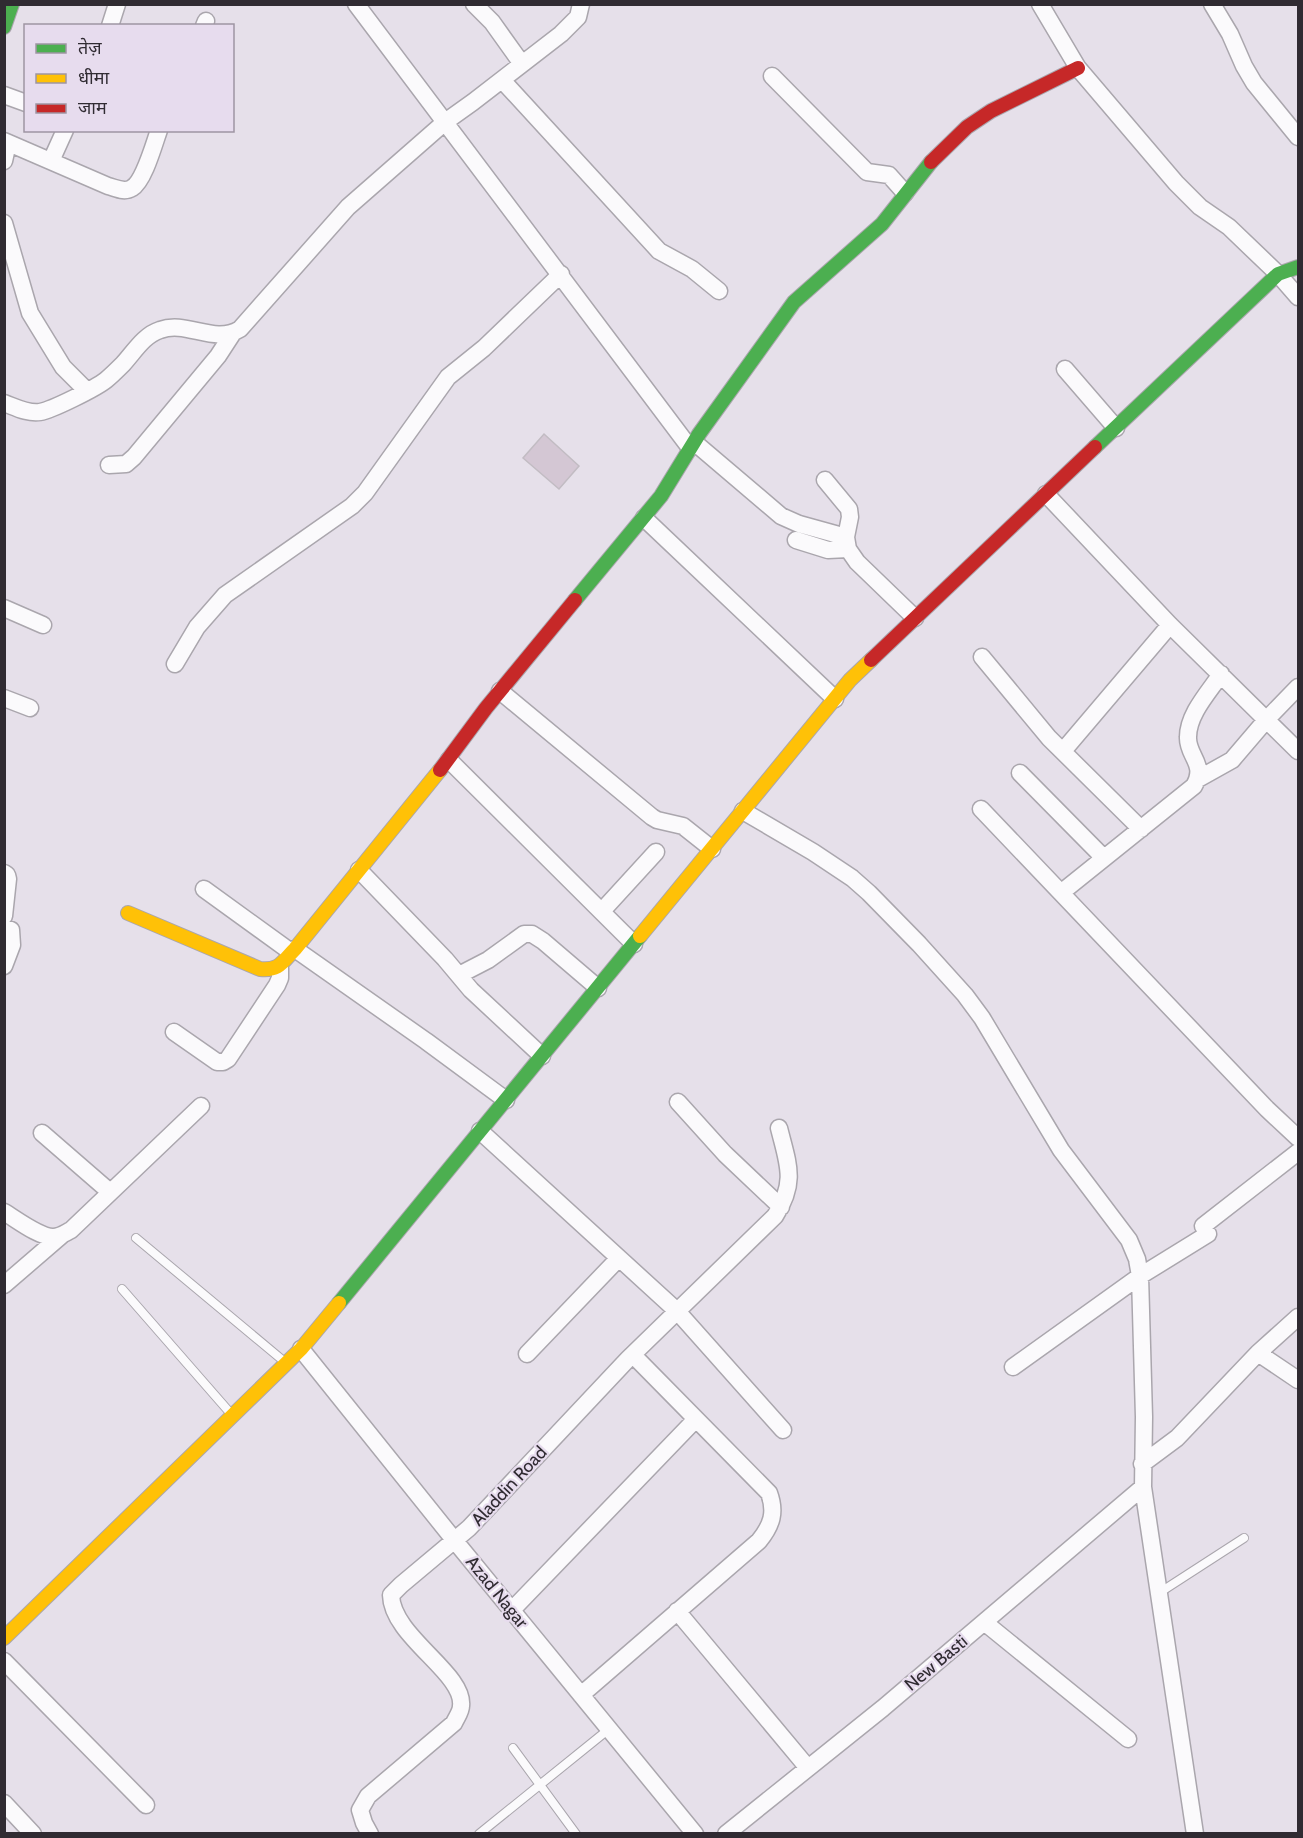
<svg xmlns="http://www.w3.org/2000/svg" width="1303" height="1838" font-family="Cabin,'Noto Sans Devanagari',sans-serif">
	<rect width="100%" height="100%" fill="#e6e0ea"/>
	<path fill="#d4c7d4" stroke="#c2bcc3" stroke-width="1.5" d="M544,434L579,466L559,489L523,458Z"/>
	<g fill="none" stroke-linecap="round" stroke-linejoin="round">
		<defs>
			<path id="lane" d="M136,1238L286,1363
				M122,1289L232,1415
				M1159,1593L1244,1538
				M513,1748L576,1834
				M479,1834L609,1729"/>
			<path id="street" d="M356,4L690,448
				M474,4L492,22L522,64
				M1040,4L1078,68L1176,183L1200,207L1229,227L1278,274L1298,297
				M1212,4L1230,34L1244,66L1254,83L1298,137
				M110,26L117,4
				M204,26L206,21
				M772,76L867,172L889,175L905,193
				M502,80L659,251L692,269L719,291
				M4,95L26,103
				M4,141L108,186C116,188 124,193 132,188C144,181 154,144 159,130
				M4,161L8,143
				M51,161L65,130
				M4,223L30,313L63,367L87,391
				M1065,369L1116,428
				M4,403C15,407 28,414 40,412C52,410 96,388 106,380C112,375 118,369 123,364C134,352 144,335 160,330C187,320 214,345 240,329L348,207L445,122L473,102L561,34L578,17L581,4
				M694,442L781,516L799,524L846,537
				M109,465L126,464L134,457L218,356L233,333
				M825,480L849,509L850,517L846,537L848,549L857,562L915,618
				M1046,494L1170,625L1298,751
				M644,518L835,699
				M796,540L828,550L848,549
				M4,608L43,625
				M982,657L1049,738L1141,829
				M175,664L197,627L225,595L352,506L365,493L448,377L484,348L561,274
				M500,691L652,817L657,820L683,826L712,849
				M4,698L30,708
				M1063,751L1170,625
				M449,760L634,944
				M1020,773L1104,858
				M1198,779L1232,760L1267,719L1298,687
				M981,809L1267,1109L1298,1138
				M743,811L813,852L852,878L869,893L919,944L965,995L982,1018L1061,1150L1129,1240L1137,1259L1140,1276L1144,1417L1143,1487L1195,1834
				M359,870L445,959L471,990L542,1056
				M4,873L7,875L8,879L4,916
				M204,889L291,952
				M1062,892L1194,786C1207,764 1187,756 1188,737C1188,714 1209,692 1221,674
				M602,911L656,852
				M4,927L11,930L12,945L4,966
				M295,949L426,1041L506,1100
				M459,975L488,960L524,934H532L543,941L598,988
				M174,1032L217,1062H223L228,1059L277,985L280,978V968
				M678,1102L725,1154L781,1207
				M480,1131L677,1311L783,1430
				M42,1133L110,1192
				M4,1212C16,1219 39,1237 53,1237C60,1237 65,1233 71,1230L201,1106
				M1203,1226L1298,1152
				M4,1285L62,1235
				M301,1349L455,1541L695,1834
				M1258,1353L1298,1380
				M527,1354L619,1258
				M1013,1367L1140,1276L1208,1234
				M1142,1464L1177,1438L1258,1353L1298,1317
				M512,1610L696,1419
				M677,1611L808,1768
				M984,1622L1128,1739
				M4,1661L146,1805
				M581,1695L759,1541C772,1525 776,1512 769,1493L633,1355
				M4,1803L33,1834
				M370,1834L364,1823L360,1810L368,1796L454,1723C456,1718 461,1712 461,1706C465,1673 392,1637 391,1595L401,1585L469,1528L628,1359L775,1216C797,1182 788,1164 779,1128
				M726,1834L883,1708L1143,1487"/>
			<path id="fast" d="M4,27L12,4
				M1095,447L1278,274L1298,267
				M575,600L661,496L699,434L794,302L882,224L931,162
				M339,1303L640,936"/>
			<path id="slow" d="M128,913L260,969C280,971 282,962 295,949L440,770
				M640,936L850,680L871,660
				M4,1638L301,1349L339,1303"/>
			<path id="jam" d="M931,162L967,127L991,111L1078,68
				M871,660L1095,447
				M440,770L486,708L575,600"/>
		</defs>
		<use href="#lane" stroke="#aaa6ad" stroke-width="10"/>
		<use href="#street" stroke="#aaa6ad" stroke-width="19"/>
		<use href="#fast" stroke="#aaa6ad" stroke-width="16"/>
		<use href="#slow" stroke="#aaa6ad" stroke-width="16"/>
		<use href="#jam" stroke="#aaa6ad" stroke-width="16"/>
		<use href="#lane" stroke="#fbfafc" stroke-width="8"/>
		<use href="#street" stroke="#fbfafc" stroke-width="16"/>
		<use href="#fast" stroke="#4caf50" stroke-width="14"/>
		<use href="#slow" stroke="#ffc107" stroke-width="14"/>
		<use href="#jam" stroke="#c62828" stroke-width="14"/>
	</g>
	<g text-anchor="middle" stroke-width="4.5" stroke-linejoin="round" paint-order="stroke">
		<g font-size="18" fill="#302b32" stroke="#e7dcee">
			<text transform="translate(509 1486) rotate(-47)" y="6">Aladdin Road</text>
			<text transform="translate(497 1592) rotate(51)" y="6">Azad Nagar</text>
			<text transform="translate(936 1663) rotate(-40)" y="6">New Basti</text>
		</g>
	</g>
	<rect width="1303" height="1838" fill="none" stroke="#302b32" stroke-width="12"/>
	<rect x="24" y="24" width="210" height="108" fill="#e7dcee" stroke="#9e95a3" stroke-width="1.5"/>
	<rect x="36" y="44" width="30" height="9" fill="#4caf50" stroke="#9e95a3" stroke-width="1.5"/>
	<text x="78" y="54" font-size="18" fill="#302b32">तेज़</text>
	<rect x="36" y="74" width="30" height="9" fill="#ffc107" stroke="#9e95a3" stroke-width="1.5"/>
	<text x="78" y="84" font-size="18" fill="#302b32">धीमा</text>
	<rect x="36" y="104" width="30" height="9" fill="#c62828" stroke="#9e95a3" stroke-width="1.5"/>
	<text x="78" y="114" font-size="18" fill="#302b32">जाम</text>
</svg>
